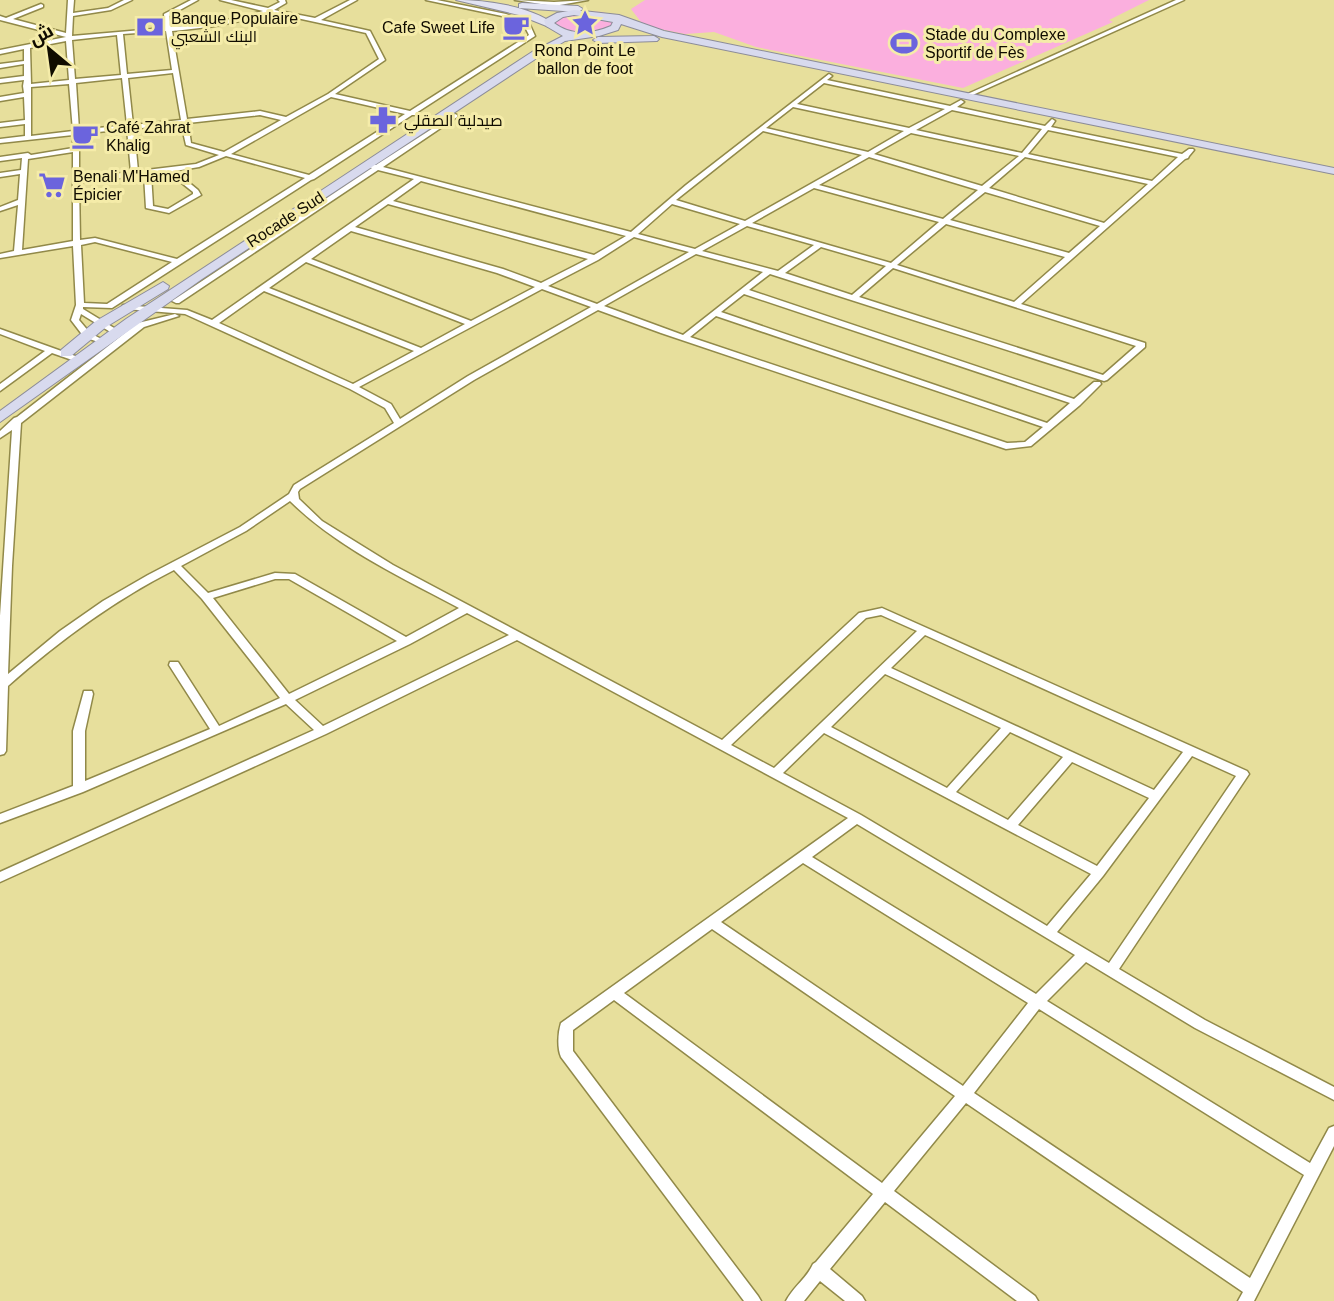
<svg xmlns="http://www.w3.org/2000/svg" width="1334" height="1301" font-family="Helvetica,Cairo,sans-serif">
	<rect width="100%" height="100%" fill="#e7df9c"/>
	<path fill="#fbafde" d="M645,0H1149L1109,20L1113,22L963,88L756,47L714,32L685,34L644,26L631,9Z
		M579,11L603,12L615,20L611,27C589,33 573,37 554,23L555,19Z"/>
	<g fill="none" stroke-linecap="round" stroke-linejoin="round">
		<defs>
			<path id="minor" d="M68,0H74L73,13L108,8L124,0H132L111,10L73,16L72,36L165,28L164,14L191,0H198L169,16L171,27C203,25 233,20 263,11L220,0H231L268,8L280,2L278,0H285L286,3L274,10L315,18L350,0H357L321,20L370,31L385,60L335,94L410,111L529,35L525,27L502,16L426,0H437L506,14L530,25L535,36L416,113V115H412L314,179L311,180L112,308L83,307V309L119,331L118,333H112L81,314L79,320L90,333L105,341L101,343L84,337L71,320L76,305L73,246L0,258V254L14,251L18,205L0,211V207L18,200L20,174L0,177V173L21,170L22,158L0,161V157L28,153L31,155L73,148V135L0,143V139L25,136V124L0,127V123L25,120L24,97L0,101V97L24,93L23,86L24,80L0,83V79L24,76V64L0,68V64L24,61V49L0,54V50L66,37L4,21L0,20V16L6,18L41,4L43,5V7L13,19L66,33ZM269,12L366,33L379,59L328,94L286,117L260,111L187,119L172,31C205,28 238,24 269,12ZM166,31L172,70L127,74L123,34ZM117,35L121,75L75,79L72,40ZM66,41L69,80L31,84L30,48ZM173,73L181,120L133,125L128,78ZM122,78L127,125L79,130L76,83ZM69,84L73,131L31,136V87ZM331,97L405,114L309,175L231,154ZM260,115L281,120L224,152L191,143L188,123ZM181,123L186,145L219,155L196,164L138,171L134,129ZM127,129L131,172L79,178V134ZM73,152V241L22,250L28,159ZM226,156L305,178L177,259L95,238L80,240L79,183L144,175L146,208L169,213L201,195L198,190L175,171L199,167ZM168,172L193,192V194L168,209L153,206L151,174ZM95,242L172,262L107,304L84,303L81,245Z
				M515,0L554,2L588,0L554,6Z
				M1176,0H1184L966,98L961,97Z
				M829,74L832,76L827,80L950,106L961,100L964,102L957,107L1045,126L1052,119L1055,121L1051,127L1182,154L1189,149H1193L1194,150L1189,156L1188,158L1185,159L1021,304L1145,343V347L1107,380L1104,381L770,274L749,290L1074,399L1094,382H1100L1101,384L1080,405L1031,446L1006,449L661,333L598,310L474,380L300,489L298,492L299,499L322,521L393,565L722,740L859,613L882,608L1247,771L1249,774L1119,969L1205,1020L1334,1087V1100L1195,1028L1086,962L1047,1001L1310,1163L1329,1128L1334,1126V1146L1254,1301H1238L1243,1292L966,1103L894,1191L1035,1296L1038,1301H1017L885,1202L830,1269L862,1296L865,1301H845L820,1281L804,1301H786C793,1287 807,1278 813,1264L816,1262L873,1194L614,1000L573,1030V1051L758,1296L761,1301H744L561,1057C557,1048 558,1032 561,1023L848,818L517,640L326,734L0,882V872L314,730L286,704L83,792L0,823V814L73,786V731L84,691H92L93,694L85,731V781L210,729L169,665L170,662H178L219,726L280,698L202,599L174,570C113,601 59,641 8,686L6,751L4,754L0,755V616L12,430L0,438V431L14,418L17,417L138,323L175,314L179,316L144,327L21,423L12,566L8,674L60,631L103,601L148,575L240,527L289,494L294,485L394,423L385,408L350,389L185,314L126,309L122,307L123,305L187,310L212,320L414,179L378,170L179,303H176L172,301L372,168L366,166V164L376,165L455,114L457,115V117L383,167L631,232L686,185ZM824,83L945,109L909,128L797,104ZM793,107L904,131L868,152L766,128ZM952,110L1042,129L1022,153L916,130ZM1048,130L1178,157L1152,181L1028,154ZM763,131L862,155L745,221L676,200ZM911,133L1019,156L982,186L874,154ZM869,157L978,190L943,219L819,185ZM1025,157L1148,184L1104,223L989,188ZM421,181L626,236L594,255L393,201ZM814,188L939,222L891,263L752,223ZM985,192L1100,226L1069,253L950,220ZM388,204L588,259L541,283L503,269L355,227ZM672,204L740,224L695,249L638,234ZM946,224L1065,257L1014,302L897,265ZM747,226L814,245L778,271L702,251ZM351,231L497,273L535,287L471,321L311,259ZM634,237L689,252L597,304L548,286L598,260ZM821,247L886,266L852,295L785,273ZM696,254L763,272L683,335L604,306ZM306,262L465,324L421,348L269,288ZM893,268L1136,346L1103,375L859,297ZM542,289L591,307L468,376L400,419L391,404L359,387ZM264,291L414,351L353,384L219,323ZM744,294L1070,403L1047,423L721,312ZM716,316L1043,427L1025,442L1007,443L690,337ZM290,501C338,548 401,577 459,608L406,637L295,574L275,573L208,593L181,566L246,531ZM275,579H289L397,641L289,694L213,598ZM467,613L509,635L323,726L295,700L410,644ZM881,615L917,631L774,768L731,745L866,618ZM925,635L1183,752L1154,790L891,668ZM885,674L1001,728L947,788L831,727ZM1010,732L1063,757L1008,820L956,792ZM824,733L1091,874L1047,926L861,815L783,773ZM1192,756L1236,776L1109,963L1057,932L1103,876ZM1072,762L1149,798L1097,866L1018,825ZM857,824L1075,955L1036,994L812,857ZM803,863L1028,1003L963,1086L721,922ZM712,929L955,1096L882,1183L624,993ZM1039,1009L1304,1175L1250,1278L974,1093Z
				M0,329L78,357L79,359L75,361L52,353L0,391V384L45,351L0,334Z"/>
			<path id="primary" d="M456,0C486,0 530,6 554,24L549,27L519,15Z
				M522,3L578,6L583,9L578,12L519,8V4Z"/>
			<path id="trunk" d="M574,10L619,15L664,31L1334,168V174L662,37L621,24L618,30L599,36L565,41L540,56L202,279L0,422V411L126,319L532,52L563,36L546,26L544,20L557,13ZM574,15L613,22L611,26C592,34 571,36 554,23L563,17Z
				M654,36L659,39L657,41L598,43L593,40L598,37Z
				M163,282L169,286L168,289L106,327L71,356H61V350L96,321Z"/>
		</defs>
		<use href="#minor" stroke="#918949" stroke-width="3"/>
		<use href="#primary" stroke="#8c8c98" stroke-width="2"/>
		<use href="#trunk" stroke="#8c8c98" stroke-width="2"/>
		<use href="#minor" fill="#fff" fill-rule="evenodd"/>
		<use href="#primary" fill="#e2e3f2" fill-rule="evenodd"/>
		<use href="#trunk" fill="#d8daee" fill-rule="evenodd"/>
	</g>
	<defs>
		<symbol id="sight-bare" viewBox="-9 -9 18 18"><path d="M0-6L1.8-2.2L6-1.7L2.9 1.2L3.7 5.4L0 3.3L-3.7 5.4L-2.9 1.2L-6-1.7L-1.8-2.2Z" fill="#6b64dd" stroke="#f5eca9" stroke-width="2.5" paint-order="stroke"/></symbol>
		<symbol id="bank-bare" viewBox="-9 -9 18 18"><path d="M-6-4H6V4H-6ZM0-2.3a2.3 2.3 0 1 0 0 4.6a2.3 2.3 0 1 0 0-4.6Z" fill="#6b64dd" stroke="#f5eca9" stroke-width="2.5" paint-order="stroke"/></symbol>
		<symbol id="cafe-bare" viewBox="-9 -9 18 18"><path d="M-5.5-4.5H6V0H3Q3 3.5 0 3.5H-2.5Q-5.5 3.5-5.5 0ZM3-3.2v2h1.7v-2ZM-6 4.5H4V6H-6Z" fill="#6b64dd" stroke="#f5eca9" stroke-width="2.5" paint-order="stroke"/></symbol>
		<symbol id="stadium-bare" viewBox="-9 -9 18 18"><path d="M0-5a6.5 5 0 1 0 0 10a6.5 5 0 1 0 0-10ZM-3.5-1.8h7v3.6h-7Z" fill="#6b64dd" stroke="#f5eca9" stroke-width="2.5" paint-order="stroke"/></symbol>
		<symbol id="pharmacy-bare" viewBox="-9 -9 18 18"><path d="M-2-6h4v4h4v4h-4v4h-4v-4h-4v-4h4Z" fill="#6b64dd" stroke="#f5eca9" stroke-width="2.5" paint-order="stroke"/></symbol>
		<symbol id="supermarket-bare" viewBox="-9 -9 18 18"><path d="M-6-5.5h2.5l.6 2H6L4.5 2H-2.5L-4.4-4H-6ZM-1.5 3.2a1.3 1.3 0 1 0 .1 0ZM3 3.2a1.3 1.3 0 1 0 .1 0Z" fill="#6b64dd" stroke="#f5eca9" stroke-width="2.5" paint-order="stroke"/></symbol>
	</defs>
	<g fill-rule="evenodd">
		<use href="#sight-bare" x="566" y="4" width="38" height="38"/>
		<use href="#bank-bare" x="131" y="8" width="38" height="38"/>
		<use href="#cafe-bare" x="497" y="8" width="38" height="38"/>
		<use href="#stadium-bare" x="885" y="24" width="38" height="38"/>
		<use href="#pharmacy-bare" x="364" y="101" width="38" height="38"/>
		<use href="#cafe-bare" x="66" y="117" width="38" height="38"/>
		<use href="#supermarket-bare" x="33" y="166" width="38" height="38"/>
	</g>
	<g text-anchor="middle" stroke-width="6" stroke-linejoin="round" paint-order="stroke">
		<g font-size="16" fill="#100c00" stroke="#f5eca9" text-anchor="start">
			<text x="171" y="24">Banque Populaire<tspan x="171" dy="18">البنك الشعبي</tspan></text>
			<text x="495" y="33" text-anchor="end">Cafe Sweet Life</text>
			<text x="925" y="40">Stade du Complexe<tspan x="925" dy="18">Sportif de Fès</tspan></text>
			<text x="585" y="56" text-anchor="middle">Rond Point Le<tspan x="585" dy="18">ballon de foot</tspan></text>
			<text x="404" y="126">صيدلية الصقلي</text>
			<text x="106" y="133">Café Zahrat<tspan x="106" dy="18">Khalig</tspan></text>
			<text x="73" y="182">Benali M'Hamed<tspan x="73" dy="18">Épicier</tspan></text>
		</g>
		<g font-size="16" fill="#100c00" stroke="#f5eca9">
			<text transform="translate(285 219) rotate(-33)" y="6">Rocade Sud</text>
		</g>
	</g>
	<g transform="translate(49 49) rotate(331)" stroke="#f5eca9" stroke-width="5" paint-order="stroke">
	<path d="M0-5L12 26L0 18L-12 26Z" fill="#100c00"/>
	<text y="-10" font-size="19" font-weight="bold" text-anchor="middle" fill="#100c00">ش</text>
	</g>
</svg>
